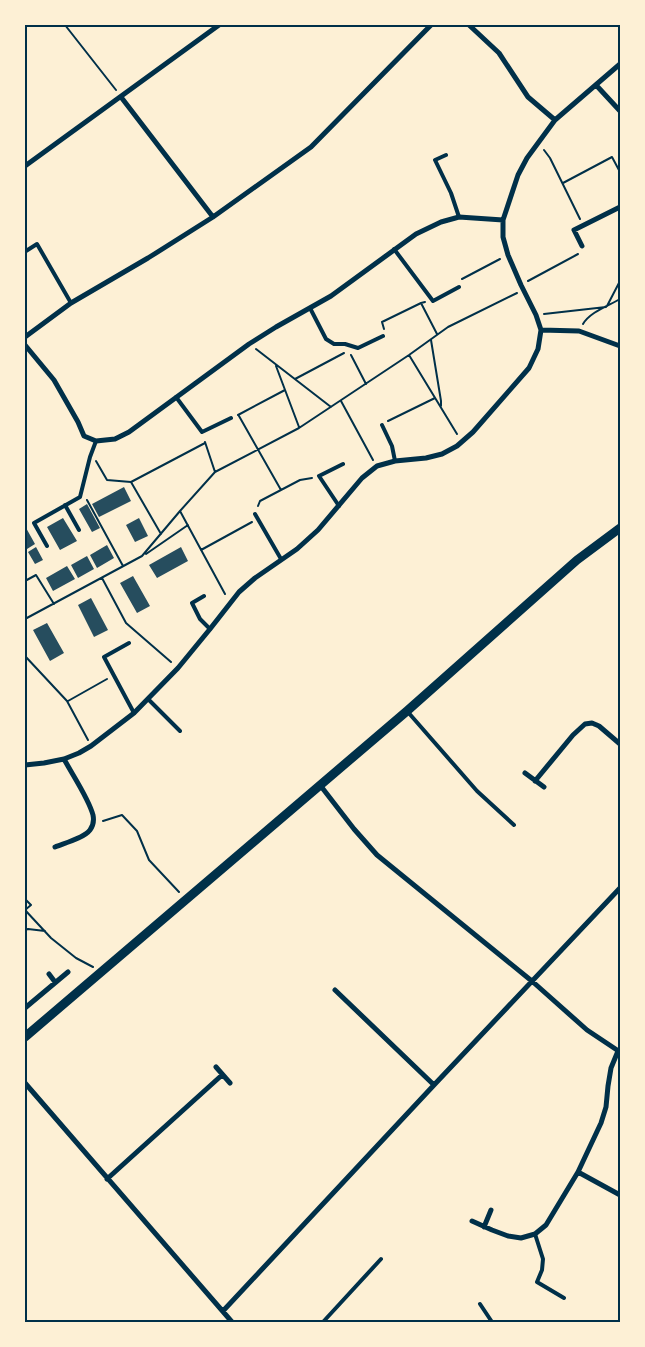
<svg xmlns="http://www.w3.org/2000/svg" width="645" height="1347" font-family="'Noto Sans',sans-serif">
	<rect width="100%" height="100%" fill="#fdf0d5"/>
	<path fill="#264d5e" d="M124,487L131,501L99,517L92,504Z
		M87,504L100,528L92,532L79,509Z
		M63,518L77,541L60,550L47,527Z
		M139,518L148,536L135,542L126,525Z
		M25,526L35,544L27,549L25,545Z
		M107,545L114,558L97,568L90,555Z
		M36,547L43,560L35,564L28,552Z
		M181,547L188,561L157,578L149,565Z
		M87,556L94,569L78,578L71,565Z
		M67,566L75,579L53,591L46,578Z
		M133,576L150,606L137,613L120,583Z
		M91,598L108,630L94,637L78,605Z
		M47,623L64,653L50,661L33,630Z"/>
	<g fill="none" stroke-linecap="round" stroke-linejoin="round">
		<path stroke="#003049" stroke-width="2" d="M65,25L116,90
			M544,150L550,158L580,219
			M563,183L612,157L620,172
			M462,279L500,259
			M528,281L578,254
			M421,303L437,334
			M607,306L620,281
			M544,314L606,307
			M583,324C590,312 608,306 620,299
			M384,329L382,322L421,303L425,302
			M431,340L441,401V406
			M256,349L331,407
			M351,355L366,384
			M409,355L457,434
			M276,366L299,427
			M295,379L344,353
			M341,401L373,460
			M238,415L285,390
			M239,416L281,490
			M388,421L435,398
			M205,442L215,472
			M96,461L107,480L131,482L205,443
			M131,482L161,534
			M87,500L123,566
			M258,506L260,501L300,480L312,478
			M180,511L225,594
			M201,550L252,522
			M146,554L188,525
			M142,556L180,511L215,472L299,428L409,355L448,327L517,293
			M102,578L126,623L171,662
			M25,581L36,575L54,604
			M25,619L142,556
			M25,656L67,701L88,740
			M68,701L107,679
			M103,821L122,815L137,831L149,860L179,892
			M25,901L26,900L31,905L25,910L51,938L76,958L93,967
			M25,930L28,929L45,931"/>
		<path stroke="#003049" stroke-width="4" d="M446,155L435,160L451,193L459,217
			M394,249L433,301L459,287
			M26,251L37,244L71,303
			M310,308L326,339L334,344H345L358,348L383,336
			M176,397L202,432L231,418
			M382,425L392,446L395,461
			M65,505L79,530
			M339,506L319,476L343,464
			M255,514L281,559
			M47,546L34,523L80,497L90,457L96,441
			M204,596L192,603L200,619L210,629
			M129,643L104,657L134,713
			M148,699L180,731
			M407,711L477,791L514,825
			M535,1234L543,1259L542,1270L537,1282L564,1298
			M480,1304L492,1322
			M323,1322L381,1259"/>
		<path stroke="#003049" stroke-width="5" d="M469,25L499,53L528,97L555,120
			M596,85L620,111
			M121,97L213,217
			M25,166L219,25
			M582,246L574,230L620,207
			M541,330L579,331L620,346
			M25,337L71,303L148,258L213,217L311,147L431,25
			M25,345L54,380L78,422L84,436L96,441L115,439L129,432L249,344L276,327L331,296L416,234L441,222L459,217L503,220
			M25,765L44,763L64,759L79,753L91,746L134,713L178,668L210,629L239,592L255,578L297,549L318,530L362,478L377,466L395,461L426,458L442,454L457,446L473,432L529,368L538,349L541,330L536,315L521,285L508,255L503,237V220L518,175L527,158L555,120L620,64
			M525,773L544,787
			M535,781L573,735L585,724L592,723L599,726L620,744
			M320,785L354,829L377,855L533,982L587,1030L620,1052
			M55,847C65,843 84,838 90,830C93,826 94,820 93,815C89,799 72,774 64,759
			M49,974L55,982
			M335,990L434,1085
			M25,1008L68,972
			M216,1067L230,1083
			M25,1083L232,1322
			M578,1172L620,1195
			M107,1179L222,1075
			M472,1221L492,1230L508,1236L521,1238L535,1234L546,1225L578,1172L601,1123L606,1107L608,1086L611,1068L618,1051
			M484,1227L491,1210
			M223,1311L434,1085L620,888"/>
		<path stroke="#003049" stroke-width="9" d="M25,1037L407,711L577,560L620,528"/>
	</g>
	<rect width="645" height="1347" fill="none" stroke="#fdf0d5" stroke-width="52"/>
	<rect x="26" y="26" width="593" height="1295" fill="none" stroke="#003049" stroke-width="2"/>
</svg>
